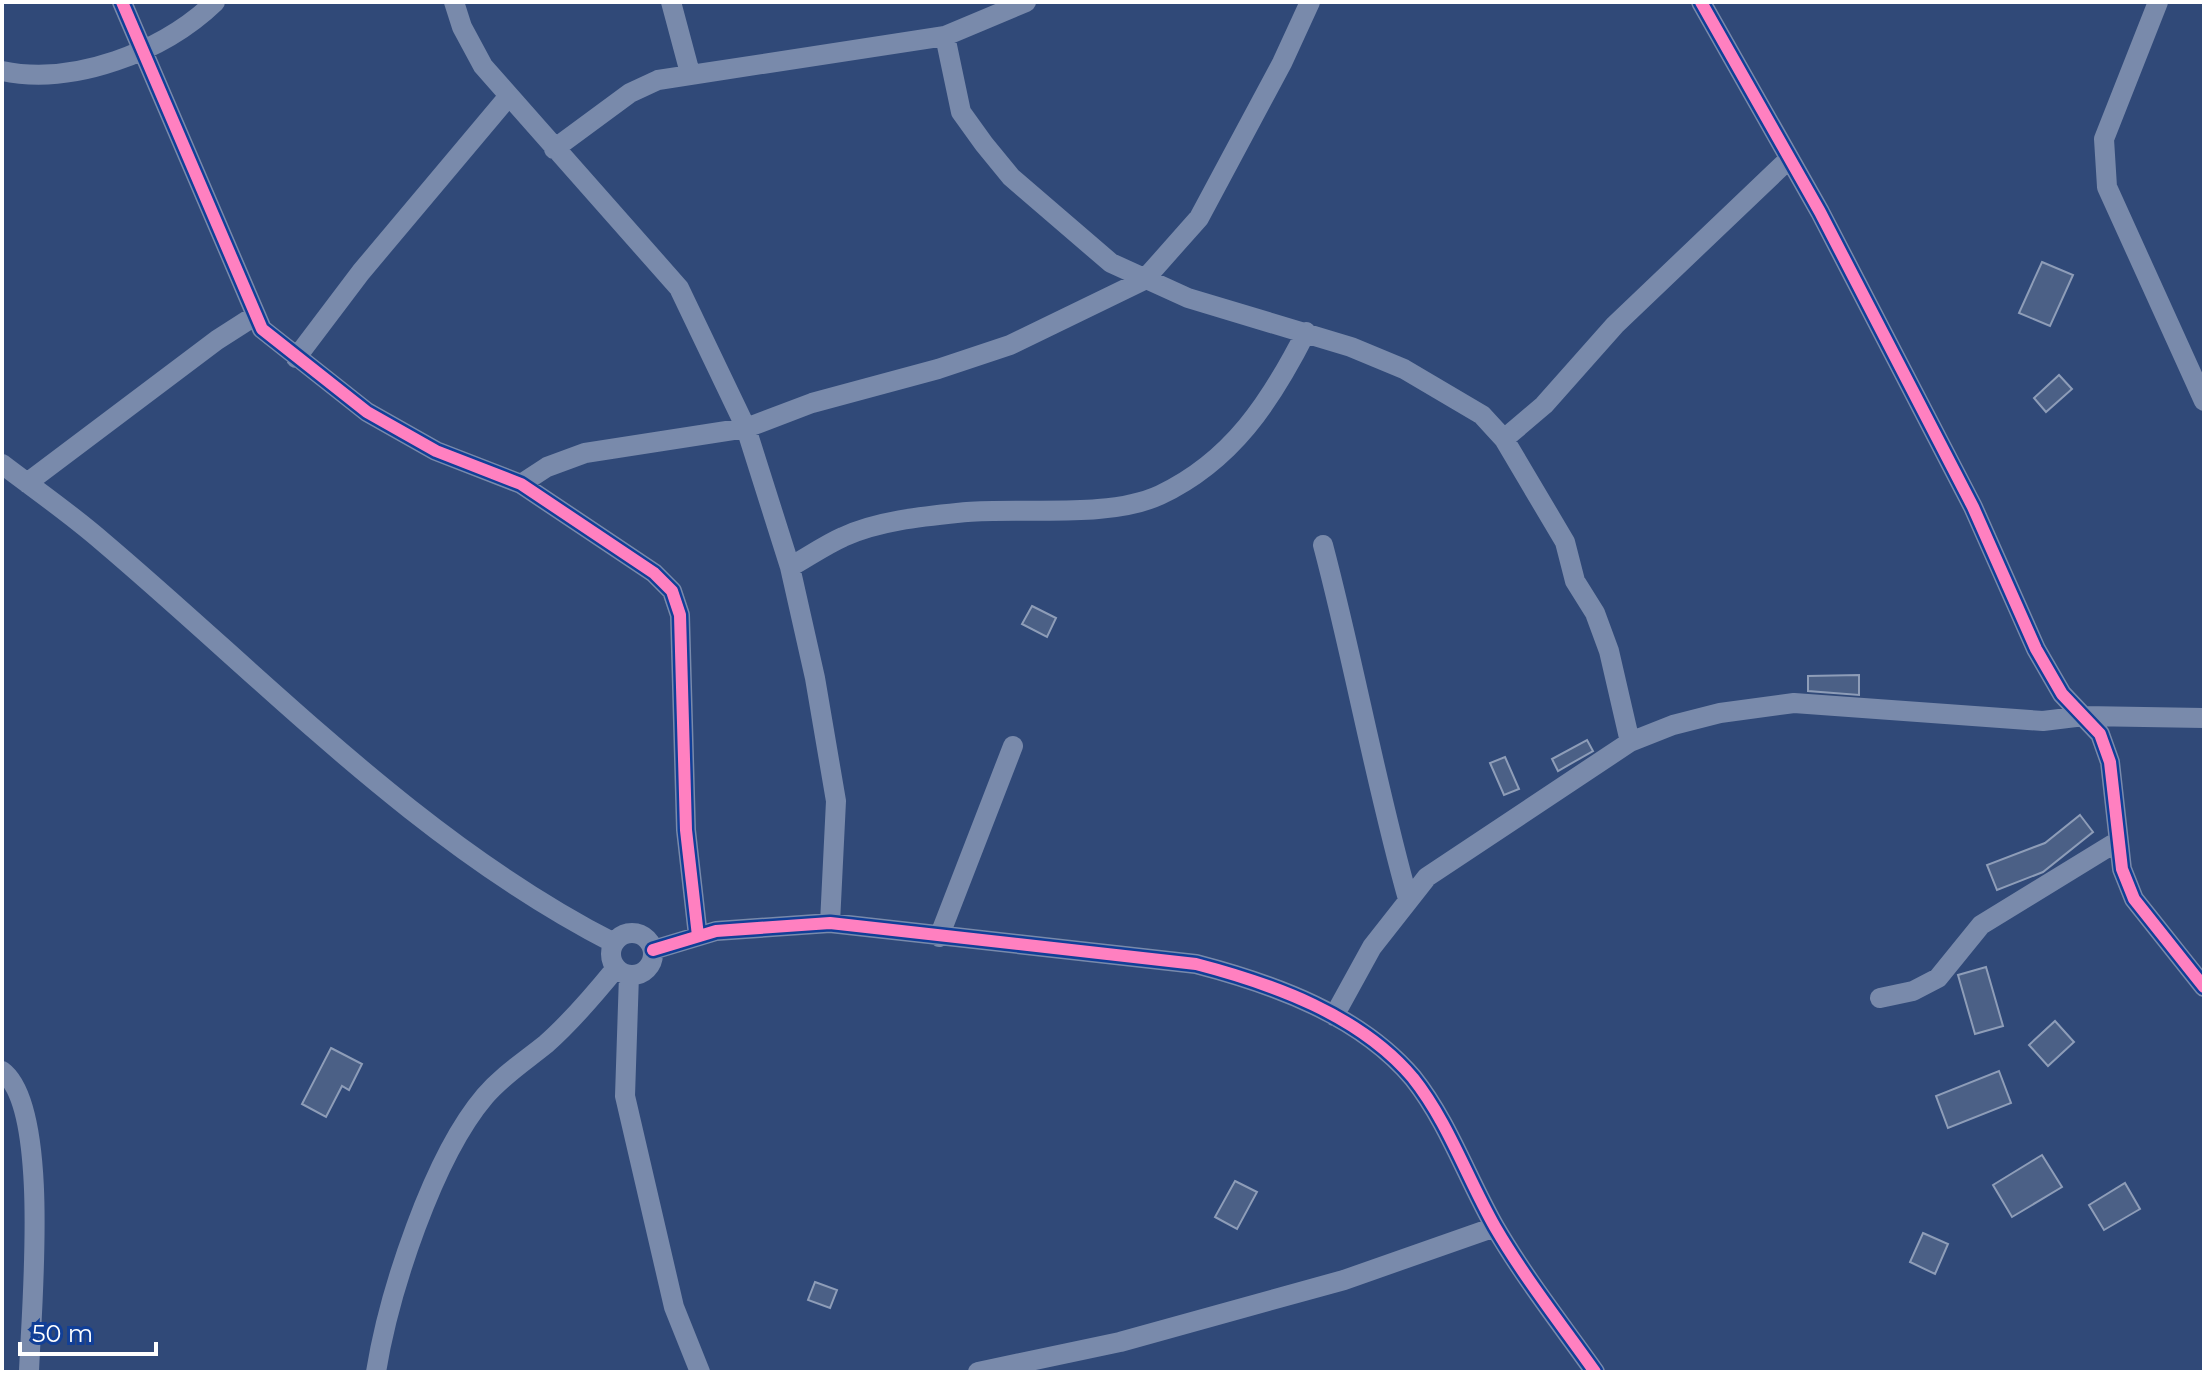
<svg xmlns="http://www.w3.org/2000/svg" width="2206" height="1374" font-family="Montserrat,sans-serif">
	<rect width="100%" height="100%" fill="#304978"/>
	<path fill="#4b6086" stroke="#8e9db8" stroke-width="2" d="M2042,262L2073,275L2050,326L2019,313Z
		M2059,375L2072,389L2046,412L2034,398Z
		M1032,606L1056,618L1047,637L1022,624Z
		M1859,675V695L1808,691V676Z
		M1587,740L1593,751L1558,771L1552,759Z
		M1505,757L1519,789L1504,795L1490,763Z
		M2080,815L2093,832L2043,872L1997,890L1987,865L2045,843Z
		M1986,967L2003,1026L1975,1034L1958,975Z
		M2055,1021L2074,1042L2048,1066L2029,1045Z
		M331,1048L362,1064L349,1090L342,1086L326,1117L302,1104Z
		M1999,1071L2011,1103L1948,1128L1936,1096Z
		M2042,1155L2062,1187L2012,1217L1993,1185Z
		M1235,1181L1257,1192L1237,1229L1215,1217Z
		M2125,1183L2140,1209L2104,1230L2089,1205Z
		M1923,1233L1948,1244L1935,1274L1910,1262Z
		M815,1282L837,1290L830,1308L808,1300Z"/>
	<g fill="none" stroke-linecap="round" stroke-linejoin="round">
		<path stroke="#798aab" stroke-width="20" d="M122,2L262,329L367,412L436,451L521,484L654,573L672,591L680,615L686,830L698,936
			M454,2L462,27L483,66L679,288L746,428L790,567L815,678L836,801L830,923
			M671,2L690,73
			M1701,2L1820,212L1973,507L2036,649L2062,694L2100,734L2110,762L2122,869L2134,899L2204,987
			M2158,2L2104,139L2107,187L2204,401
			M945,36L961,112L984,144L1011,177L1111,263L1188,298L1351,347L1404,369L1482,415L1504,439L1565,542L1575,581L1595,613L1609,651L1630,742
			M2,71C73,86 163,52 215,2
			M554,149L630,93L658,80L945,36L1026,2
			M296,358L361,272L508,97
			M1504,439L1544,405L1615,325L1789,159
			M2,464C36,490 71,514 103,542C267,681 420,844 614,943
			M27,483L217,340L256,315
			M521,484L547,467L585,453L746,428L812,403L938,369L1010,345L1144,280L1199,218L1282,63L1310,2
			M1323,545C1354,662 1375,782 1408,899
			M790,567C808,557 825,545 843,537C879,520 928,516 967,512C1024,507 1108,519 1160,495C1232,461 1271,401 1306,332
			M611 954a21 21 0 1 1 42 0a21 21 0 1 1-42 0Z
			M939,937L1013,746
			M653,950L716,931L830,923L1196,964C1273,984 1360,1015 1413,1078C1448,1122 1467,1178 1495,1227C1524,1277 1561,1324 1595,1372
			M629,975L625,1096L674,1307L700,1372
			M1880,998L1913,991L1938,978L1981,925L2118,841
			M1334,1016L1372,947L1427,877L1630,742L1673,725L1720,713L1794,703L2043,721L2084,716L2204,718
			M2,1071C51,1107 31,1311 29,1372
			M376,1372C389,1292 433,1157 485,1096C503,1075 525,1061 546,1044C572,1021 594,995 616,968
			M978,1372L1120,1342L1344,1280L1495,1227"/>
		<defs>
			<path id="cycleway" d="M122,2L262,329L367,412L436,451L521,484L654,573L672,591L680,615L686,830L698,936
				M1701,2L1820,212L1973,507L2036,649L2062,694L2100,734L2110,762L2122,869L2134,899L2204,987
				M653,950L716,931L830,923L1196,964C1273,984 1360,1015 1413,1078C1448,1122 1467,1178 1495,1227C1524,1277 1561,1324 1595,1372"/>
		</defs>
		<use href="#cycleway" stroke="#113f97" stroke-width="17"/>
		<use href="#cycleway" stroke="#ff80c0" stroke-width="12"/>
	</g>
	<rect width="2206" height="1374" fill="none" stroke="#ffffff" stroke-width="8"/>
	<path d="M20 1342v12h136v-12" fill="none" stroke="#ffffff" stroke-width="4"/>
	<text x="32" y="1342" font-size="24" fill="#ffffff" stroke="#113f97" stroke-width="6" paint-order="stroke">50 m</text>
</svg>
